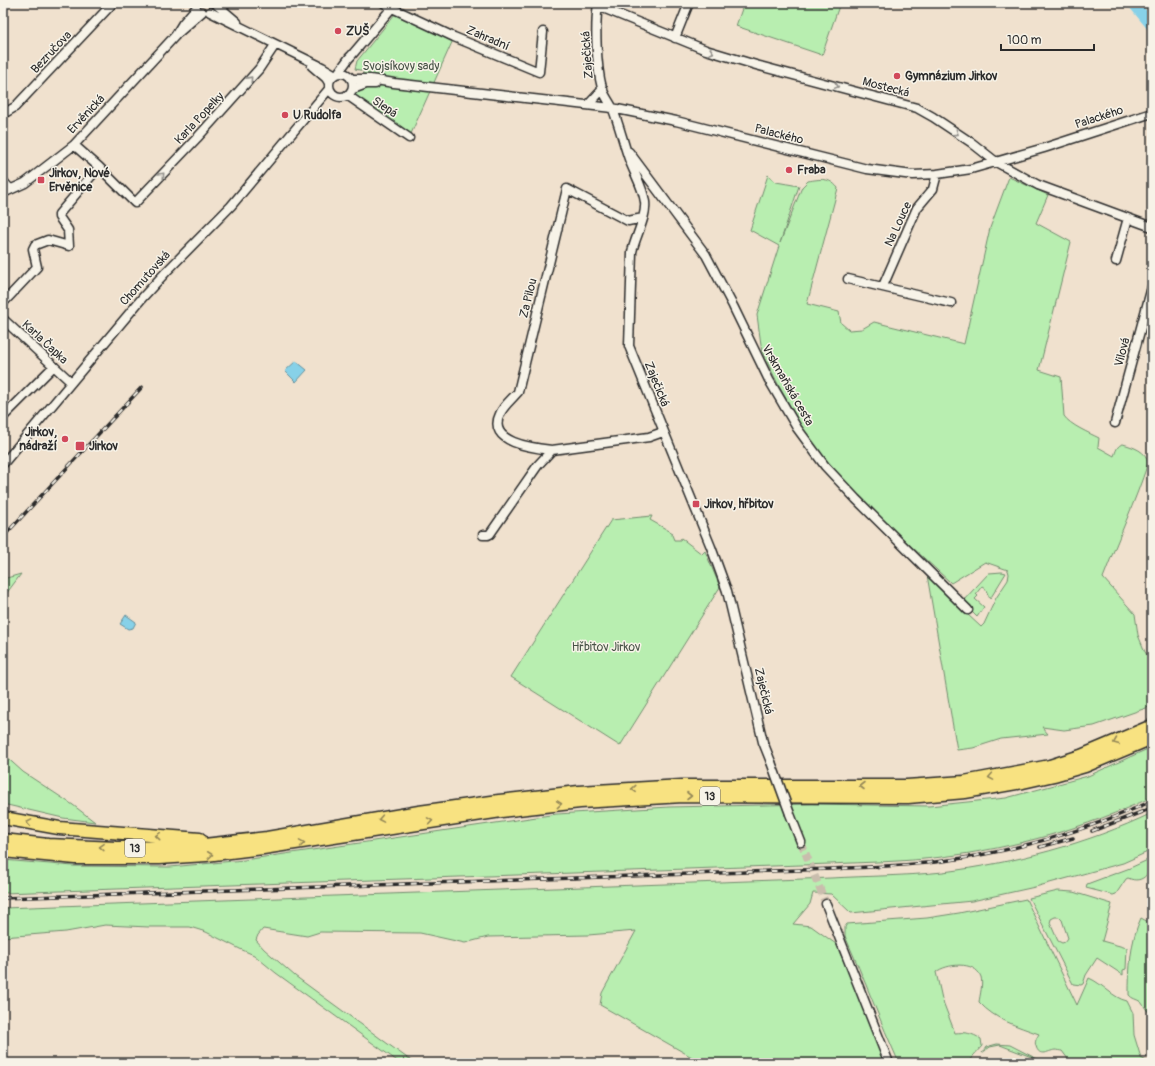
<svg xmlns="http://www.w3.org/2000/svg" width="1155" height="1066" font-family="Pangolin,sans-serif">
	<rect width="100%" height="100%" fill="#f0e1ce"/>
	<filter id="ink" filterUnits="userSpaceOnUse"><feTurbulence type="fractalNoise" baseFrequency=".025" numOctaves="2"/><feDisplacementMap in="SourceGraphic" scale="8" xChannelSelector="R" yChannelSelector="G"/><feConvolveMatrix kernelMatrix="1 2 1 2 8 2 1 2 1" color-interpolation-filters="sRGB"/></filter>
	<g filter="url(#ink)">
		<path fill="#b8eeb0" stroke="#728c6e" fill-rule="evenodd" d="M744,3H840L822,55L736,26Z
			M395,14L453,40L410,136L351,96L364,71L355,69L357,61Z
			M768,175L776,182L799,186L780,243L802,187L808,181C821,179 829,177 838,188L807,304L839,312L841,323L849,330L862,329L874,322L964,344L990,228L1009,177L1048,195L1036,223L1071,242L1039,370L1061,377L1064,416C1070,425 1089,433 1099,438L1098,447L1114,456C1116,451 1117,445 1123,444C1133,447 1147,451 1148,463C1135,502 1118,539 1103,578L1135,614L1138,635L1145,652L1152,661V706L1094,726L1064,730L1042,727L1048,734L1001,739L973,748L957,750L926,569L967,614L981,627L984,624L996,598L1008,580L1009,574L1008,570L985,562L951,583C908,543 864,504 824,460C815,450 807,438 798,427L800,423L780,388L762,352L757,315L779,246L750,230Z
			M652,516L650,520L673,533L672,535L674,540H680L681,538L702,554L705,551L720,587L620,746L511,677L611,520Z
			M1002,572L1006,573L990,599L985,588L982,586L976,594L978,596L975,599L984,607L977,617L962,602L989,573Z
			M21,574L3,598V579Z
			M1152,747V797C1086,828 1014,848 942,857C905,862 867,862 830,864L3,893V860L73,866L170,867L244,860L557,814L669,807L812,804L929,806L1006,798L1088,776Z
			M3,754L23,772L73,805L95,822L63,818L3,804Z
			M1152,813V850L1123,863L1035,887L972,901L851,913L831,894L813,893L810,904L793,924L811,926L836,944L853,982L884,1063H697V1060L600,1005L602,993L636,931L588,935L488,937L465,943L420,933L320,932L307,936L263,929L258,935L256,940L264,949L295,976L414,1063H400L276,973L254,955L240,949L206,932L190,927H149L105,925L66,932L3,937V908L831,878C868,876 906,876 943,872C1014,863 1087,844 1152,813Z
			M1152,858C1152,872 1143,885 1128,878L1126,879L1116,894L1113,895L1086,888L1087,884L1130,868Z
			M1058,891L1073,892L1112,904L1102,941L1127,948L1126,969L1123,970V975L1097,958L1086,975L1083,984L1081,985L1073,984L1029,898ZM1055,917H1059L1062,920L1068,938L1065,942L1062,943L1058,941L1050,923L1051,919Z
			M1026,899L1077,1005L1089,978C1103,984 1113,998 1127,1001L1133,1013L1134,1035L1141,1058L1150,1063H1071L1062,1051C1061,1051 1056,1050 1055,1050C1048,1051 1039,1058 1036,1046C1034,1042 1037,1037 1039,1034C1017,1026 995,1020 979,1002C980,995 983,984 981,977C975,960 946,964 936,972L942,999L955,1033C965,1032 972,1033 981,1039L982,1046L973,1056L970,1063H899C880,1021 864,978 845,936V927L847,924L927,918L959,913Z
			M1141,918L1152,924V1016C1148,1012 1144,1006 1141,1002C1137,999 1132,999 1129,995C1129,970 1130,941 1141,918Z
			M997,1044L1010,1045L1045,1063C1040,1063 1037,1062 1034,1058L1000,1045L990,1047L982,1053L986,1047Z"/>
		<path fill="#87d1e8" stroke="#628f9c" d="M296,361L307,370L296,382L285,371Z
			M126,615L136,622L133,628L128,629L120,624Z"/>
		<g fill="none" stroke-linecap="round" stroke-linejoin="round">
			<path stroke="#87d1e8" stroke-width="11" d="M1133,3L1152,26"/>
			<path stroke="#c9bdad" stroke-width="8" stroke-dasharray="8 4" stroke-linecap="butt" d="M801,842L826,904"/>
			<defs>
				<path id="minor" d="M384,3L392,8L454,37L539,72L543,32
					M598,3C595,26 596,65 602,88C604,95 609,101 612,107C619,124 623,142 629,159C634,173 643,187 645,202C647,217 635,237 632,252L629,346L711,547L727,591L763,742L771,762
					M3,4L4,3
					M217,5L237,22
					M598,6L706,50L756,65L917,108L933,117L972,143L996,162L1038,185L1152,227
					M210,12L322,67L334,74
					M178,33L202,12
					M675,38L689,3
					M312,66L326,78L329,83
					M329 85a12 12 0 1 1 24 0a12 12 0 1 1-24 0Z
					M338,73L349,58L351,56L396,3
					M352,79H370L394,83L612,108L676,121L867,169L913,175L937,174L971,169L1044,148L1152,113
					M353,89L366,84H375
					M347,95L409,138
					M588,105L603,89
					M3,114L15,107L113,3
					M74,145L99,167L135,203L197,138L259,69L275,45
					M629,152L706,255L733,306L769,380L797,428L825,466L856,499L968,610
					M3,181L10,189
					M3,193L25,183L74,145L175,36L183,23L196,8
					M1116,261L1128,218
					M848,279L951,303
					M883,286L917,208L933,189L937,174
					M3,303L37,267L33,249L35,245L48,240L69,246L68,230L59,217V214L99,167
					M3,319L71,382
					M3,417L54,366
					M1115,423L1152,287
					M552,450C534,448 486,443 500,414C503,406 512,399 518,392L567,189L628,221L643,218
					M3,464L143,297L166,272L231,206L329,89
					M483,535H488L490,534L538,465L552,450L649,437L663,432
					M790,814L801,842
					M826,904L889,1063"/>
				<path id="highway" d="M3,818L59,828L200,839
					M3,840L48,845L117,848L186,847L267,838L419,812L499,801L579,792L682,786H907L964,782L1050,766L1081,756L1152,726
					M3,851L76,858H159L206,855L263,848L501,811L580,802L683,796L908,797L965,792L1023,782L1054,775L1085,766L1152,738"/>
			</defs>
			<use href="#minor" stroke="#2b2b2b" stroke-width="11"/>
			<use href="#highway" stroke="#2b2b2b" stroke-width="15"/>
			<use href="#minor" stroke="#f7f3e8" stroke-width="8"/>
			<use href="#highway" stroke="#f8e281" stroke-width="12"/>
			<defs>
				<path id="rail" d="M3,537L142,387
					M1092,831L1152,808
					M1040,847L1073,838
					M3,898L831,869C868,867 906,866 943,861C1015,851 1086,831 1152,801"/>
			</defs>
			<use href="#rail" stroke="#2b2b2b" stroke-width="3.5"/>
			<use href="#rail" stroke="#f7f3e8" stroke-width="2" stroke-dasharray="6" stroke-linecap="butt"/>
			<defs>
				<path id="minor-bridge" d="M771,762L790,814"/>
			</defs>
			<use href="#minor-bridge" stroke="#2b2b2b" stroke-width="11" stroke-linecap="butt"/>
			<use href="#minor-bridge" stroke="#f7f3e8" stroke-width="8"/>
		</g>
		<defs><path id="oneway-chevron" d="M-2-3.5L2.5 0L-2 3.5" fill="none" stroke-width="1.6" stroke-linecap="round" stroke-linejoin="round"/></defs>
		<g stroke="#918f8a">
			<use href="#oneway-chevron" transform="translate(711 52) rotate(17)"/>
			<use href="#oneway-chevron" transform="translate(250 79) rotate(-48)"/>
			<use href="#oneway-chevron" transform="translate(836 86) rotate(15)"/>
			<use href="#oneway-chevron" transform="translate(956 133) rotate(34)"/>
			<use href="#oneway-chevron" transform="translate(162 175) rotate(-47)"/>
		</g>
		<g stroke="#928656">
			<use href="#oneway-chevron" transform="translate(1116 742) rotate(158)"/>
			<use href="#oneway-chevron" transform="translate(991 777) rotate(170)"/>
			<use href="#oneway-chevron" transform="translate(862 786) rotate(-180)"/>
			<use href="#oneway-chevron" transform="translate(634 789) rotate(177)"/>
			<use href="#oneway-chevron" transform="translate(689 796)"/>
			<use href="#oneway-chevron" transform="translate(559 804) rotate(-6)"/>
			<use href="#oneway-chevron" transform="translate(381 819) rotate(170)"/>
			<use href="#oneway-chevron" transform="translate(430 821) rotate(-9)"/>
			<use href="#oneway-chevron" transform="translate(29 823) rotate(-170)"/>
			<use href="#oneway-chevron" transform="translate(158 836) rotate(-175)"/>
			<use href="#oneway-chevron" transform="translate(302 843) rotate(-9)"/>
			<use href="#oneway-chevron" transform="translate(102 847) rotate(-178)"/>
			<use href="#oneway-chevron" transform="translate(210 855) rotate(-6)"/>
		</g>
	</g>
	<g fill="#d1495b" stroke="#f7f3e8" stroke-width="1.5">
		<circle cx="338" cy="31" r="4"/>
		<circle cx="897" cy="76" r="4"/>
		<circle cx="285" cy="115" r="4"/>
		<circle cx="789" cy="170" r="4"/>
		<rect x="37" y="176" width="8" height="8" rx="2"/>
		<circle cx="65" cy="439" r="4"/>
		<rect x="75" y="441" width="10" height="10" rx="2"/>
		<rect x="692" y="500" width="8" height="8" rx="2"/>
	</g>
	<g text-anchor="middle" stroke-width="3" stroke-linejoin="round" paint-order="stroke">
		<g fill="#f7f3e8" stroke="#686764" stroke-width="1">
			<rect x="700" y="787" width="20" height="18" rx="3"/>
			<rect x="125" y="839" width="20" height="18" rx="3"/>
		</g>
		<g font-size="11" font-weight="bold" fill="#2b2b2b">
			<text x="710" y="800">13</text>
			<text x="135" y="852">13</text>
		</g>
		<g font-size="12" font-weight="bold" fill="#2b2b2b" stroke="#f7f3e8" text-anchor="start">
			<text x="346" y="35">ZUŠ</text>
			<text x="905" y="80">Gymnázium Jirkov</text>
			<text x="293" y="119">U Rudolfa</text>
			<text x="797" y="174">Fraba</text>
			<text x="49" y="177">Jirkov, Nové<tspan x="49" dy="14">Ervěnice</tspan></text>
			<text x="57" y="436" text-anchor="end">Jirkov,<tspan x="57" dy="14">nádraží</tspan></text>
			<text x="89" y="450">Jirkov</text>
			<text x="704" y="508">Jirkov, hřbitov</text>
		</g>
		<g font-size="12" fill="#2b2b2b" stroke="#f7f3e8">
			<text transform="translate(488 38) rotate(23)" y="4">Zahradní</text>
			<text transform="translate(51 52) rotate(-47)" y="4">Bezručova</text>
			<text transform="translate(587 55) rotate(-94)" y="4">Zaječická</text>
			<text transform="translate(886 87) rotate(15)" y="4">Mostecká</text>
			<text transform="translate(385 107) rotate(34)" y="4">Slepá</text>
			<text transform="translate(86 114) rotate(-47)" y="4">Ervěnická</text>
			<text transform="translate(1099 117) rotate(-18)" y="4">Palackého</text>
			<text transform="translate(199 118) rotate(-47)" y="4">Karla Popelky</text>
			<text transform="translate(779 134) rotate(14)" y="4">Palackého</text>
			<text transform="translate(898 224) rotate(-65)" y="4">Na Louce</text>
			<text transform="translate(145 278) rotate(-48)" y="4">Chomutovská</text>
			<text transform="translate(528 298) rotate(-76)" y="4">Za Pilou</text>
			<text transform="translate(45 342) rotate(43)" y="4">Karla Čapka</text>
			<text transform="translate(1122 352) rotate(-75)" y="4">Vilová</text>
			<text transform="translate(657 384) rotate(68)" y="4">Zaječická</text>
			<text transform="translate(788 385) rotate(60)" y="4">Vrskmaňská cesta</text>
			<text transform="translate(764 691) rotate(77)" y="4">Zaječická</text>
		</g>
		<g font-size="12" fill="#475246" stroke="#f7f3e8">
			<text x="401" y="70">Svojsíkovy sady</text>
			<text x="606" y="651">Hřbitov Jirkov</text>
		</g>
	</g>
	<rect width="1155" height="1066" fill="none" stroke="#f7f3e8" stroke-width="16"/>
	<rect x="8" y="8" width="1139" height="1050" fill="none" stroke="#2b2b2b" stroke-width="1.5" filter="url(#ink)"/>
	<path d="M1001 44v6h93v-6" fill="none" stroke="#2b2b2b" stroke-width="2"/>
	<text x="1007" y="44" font-size="12" fill="#2b2b2b" stroke="#f7f3e8" stroke-width="3" paint-order="stroke">100 m</text>
</svg>
